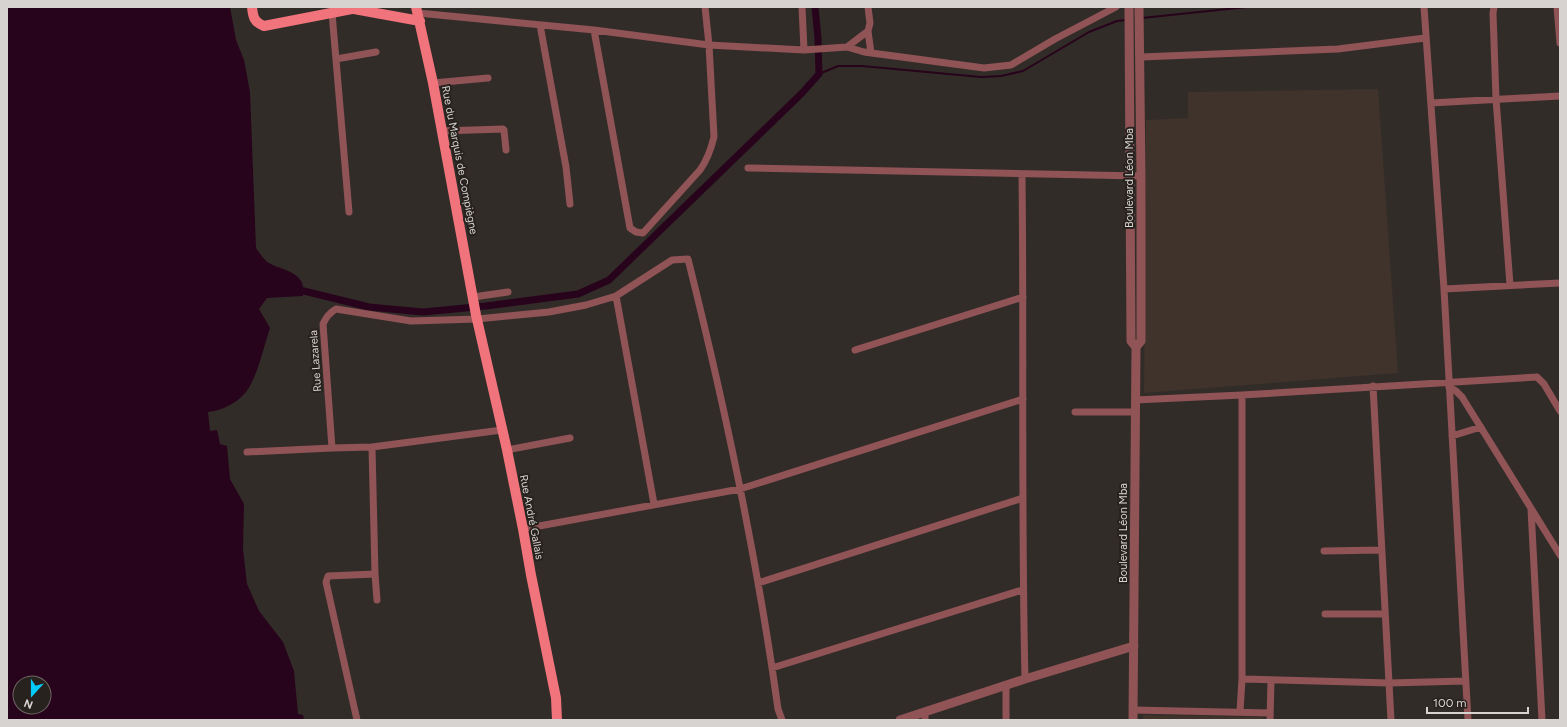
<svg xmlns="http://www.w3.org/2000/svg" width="1567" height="727" font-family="Figtree,sans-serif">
	<rect width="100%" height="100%" fill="#322c28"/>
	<path fill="#3f332b" d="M1378,89L1398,373L1144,393L1146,120L1188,118V92Z
		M1143,715L1263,717V720H1143Z"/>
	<path fill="#28031c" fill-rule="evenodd" d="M7,7H230L236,40L244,60L250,92L256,248C259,252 262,257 266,261C279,271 308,270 303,296L267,298L259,309L270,328C264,346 257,378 246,392C237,403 221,411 208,412L210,431L217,430L220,444L227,446L230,479L244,504L243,549L247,584L259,611L283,642L294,671L298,714L303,715L304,720H7ZM20,683H44V707H20Z"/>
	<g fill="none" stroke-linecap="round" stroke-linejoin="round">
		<path stroke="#28031c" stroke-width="2" d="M1142,18L1247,7
			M819,74L838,66H862L981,77L1001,76L1023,71L1089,32L1117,21L1126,20"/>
		<path stroke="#28031c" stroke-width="7" d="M304,291L369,307L423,312L486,306L578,294L609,280L802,93L819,74L818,38L815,7"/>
		<path stroke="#905356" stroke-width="7" d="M802,7L804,50
			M1424,7L1444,289L1468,720
			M1494,7L1493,13L1496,99L1510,285
			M1557,7L1560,43
			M332,13L349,212
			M418,13L594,30L709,45L804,50L847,47L868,31L870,23L868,7
			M540,25L566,167L570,204
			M594,30L630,228L636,232L643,233L700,170C708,159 711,149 714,137L709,45L705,7
			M868,31L871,53
			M847,47L864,52L984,68L1011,65L1055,39L1116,7
			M1141,57L1338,49L1425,38
			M336,59L376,52
			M433,83L488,78
			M1431,103L1560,96
			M441,131L503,129L504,130L506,150
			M748,168L1141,176
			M1022,174C1024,342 1021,510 1025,679
			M1444,289L1560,283
			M616,296L654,504
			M473,297L508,292
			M855,350L1023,297
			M1373,386L1391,720
			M1449,387L1456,391L1462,397L1560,555
			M1135,400L1242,395L1537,377L1544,384L1560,411
			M1075,412H1135
			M1452,436L1481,427
			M372,447L332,448L323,324C326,317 329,313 336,309L411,321L477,319L549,312L586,305L616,296L672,260L688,259C725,407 757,557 778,709L782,720
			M507,450L570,438
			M247,452L332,448
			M1531,509L1542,720
			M523,529L740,489L1023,399
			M1324,551L1381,550
			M375,574L377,600
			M758,583L1023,498
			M1325,614H1385
			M772,668L1022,590
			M1242,679L1389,683L1465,681
			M1006,685V720
			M1133,710L1270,713
			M1240,711L1242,679V395
			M357,720L326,582L328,576L375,574L372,447L502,430
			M925,720V712
			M1270,720L1271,680"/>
		<path stroke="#905356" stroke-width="9" d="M1129,7L1131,341L1136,347
			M900,720L1025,679L1134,646
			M1133,720L1136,347L1141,341V176L1139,7"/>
		<path stroke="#f1747d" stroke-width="10" d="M252,7C253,17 254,22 264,26L362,7
			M416,7L433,83L476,315L507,450L523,529L531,575L556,698L557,720
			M354,9L420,21"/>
	</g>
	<g text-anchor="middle" stroke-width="4" stroke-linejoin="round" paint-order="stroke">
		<g font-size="11" fill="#d7d3d0" stroke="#28221e">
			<text transform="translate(460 160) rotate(79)" y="4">Rue du Marquis de Compiègne</text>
			<text transform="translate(1129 178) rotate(-90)" y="4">Boulevard Léon Mba</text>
			<text transform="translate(315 361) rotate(-94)" y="4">Rue Lazarela</text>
			<text transform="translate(532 517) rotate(79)" y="4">Rue André Gallais</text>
			<text transform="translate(1123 533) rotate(-90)" y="4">Boulevard Léon Mba</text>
		</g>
	</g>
	<rect width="1567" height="727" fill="none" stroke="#d7d3d0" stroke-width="16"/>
	<g transform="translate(32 695) rotate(201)"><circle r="19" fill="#28221e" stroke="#6e6965"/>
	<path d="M0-3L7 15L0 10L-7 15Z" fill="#05cbf9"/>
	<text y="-6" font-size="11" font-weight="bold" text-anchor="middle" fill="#d7d3d0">N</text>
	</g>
	<path d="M1427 707v6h101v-6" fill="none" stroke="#d7d3d0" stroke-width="2"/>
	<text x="1433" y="707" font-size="12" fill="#d7d3d0" stroke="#28221e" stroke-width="3" paint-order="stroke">100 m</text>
</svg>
